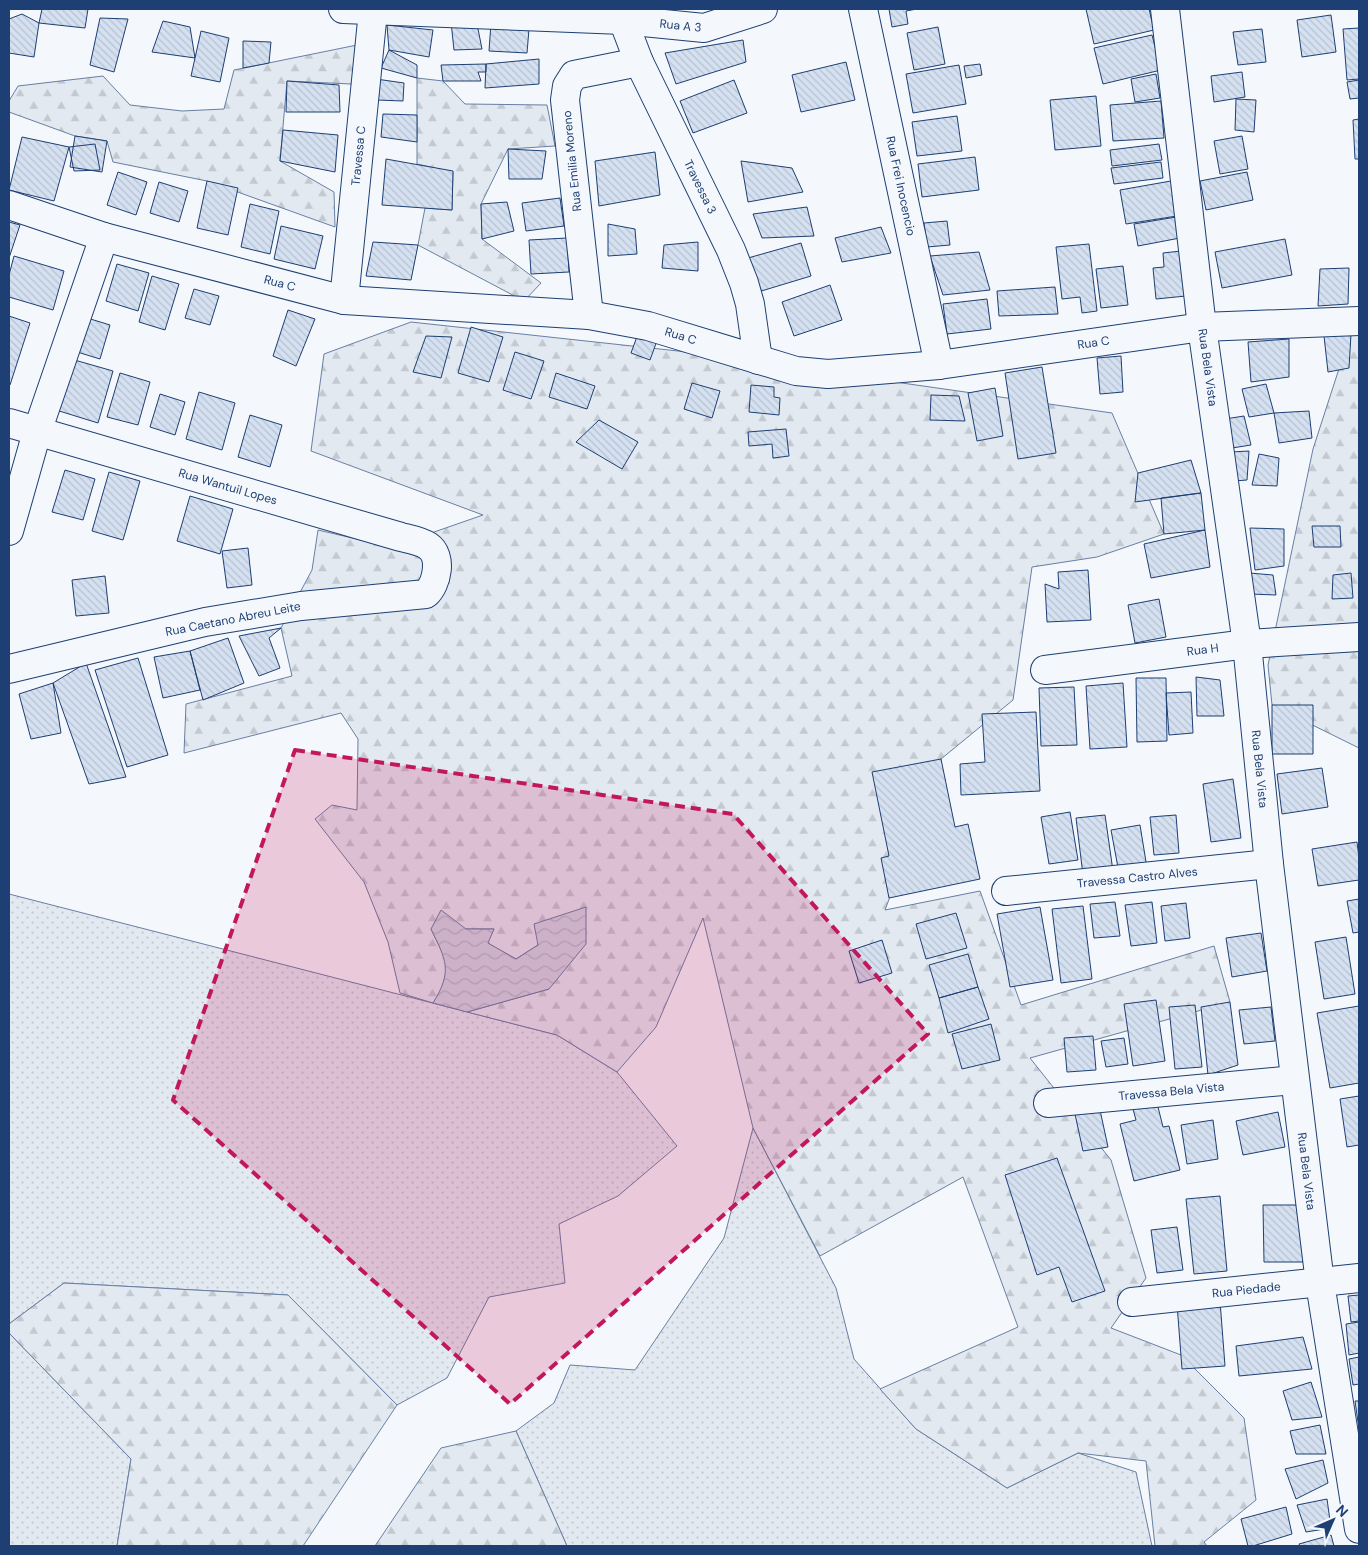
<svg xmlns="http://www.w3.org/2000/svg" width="1368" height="1555" font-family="'DM Sans',sans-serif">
	<defs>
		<pattern id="grass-dots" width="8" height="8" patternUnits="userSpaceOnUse" patternTransform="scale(1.25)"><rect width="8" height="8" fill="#e3e9f0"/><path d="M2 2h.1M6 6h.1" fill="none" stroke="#c2c9d1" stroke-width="1.8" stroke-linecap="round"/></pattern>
		<pattern id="forest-firs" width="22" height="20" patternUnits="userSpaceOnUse" patternTransform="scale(1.25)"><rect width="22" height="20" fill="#e3e9f0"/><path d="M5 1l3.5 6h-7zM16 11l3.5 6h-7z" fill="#c2c9d1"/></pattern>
		<pattern id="water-waves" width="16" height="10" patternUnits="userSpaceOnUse" patternTransform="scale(1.25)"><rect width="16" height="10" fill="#cfd7e4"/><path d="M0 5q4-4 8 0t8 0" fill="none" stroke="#b1bac7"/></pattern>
		<pattern id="building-back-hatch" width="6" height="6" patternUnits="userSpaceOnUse" patternTransform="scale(1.25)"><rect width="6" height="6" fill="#d5e0f0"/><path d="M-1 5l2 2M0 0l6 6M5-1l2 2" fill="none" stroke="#b6c1d1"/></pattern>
	</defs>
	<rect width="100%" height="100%" fill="#f4f7fb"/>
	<path fill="url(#grass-dots)" stroke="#687fa3" d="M9,894L557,1035L617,1072L677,1146L618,1196L559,1224L565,1283L489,1297L447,1378L397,1405L288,1295L64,1283L9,1324Z
		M753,1128L836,1288L854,1359L916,1429L1007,1488L1078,1453L1136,1472L1152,1546H567L516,1431L554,1403L570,1365L635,1370L724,1238Z
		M9,1333L131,1459L117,1546H9Z"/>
	<path fill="url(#forest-firs)" stroke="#687fa3" d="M362,44L351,84L287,81L280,161L334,192L335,227L207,181L113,162L107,141L75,136L9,112V101L18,86L103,76L130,105L182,111L224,109L234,70Z
		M417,78L443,81L465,104L547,105L555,146L508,149L481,204L482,239L541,283L524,301L418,245L425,208L452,210L453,172L417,164Z
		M1359,307V748L1272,705L1268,665L1313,449Z
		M411,322L678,351L1112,413L1164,534L1097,557L1032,567L1013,700L941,759L885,910L980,891L1021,1005L1214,946L1230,1002L1030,1058L1111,1160L1146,1278L1111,1328L1181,1355L1244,1418L1256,1500L1204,1542L1207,1546H1155L1146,1461L1078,1453L1007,1488L916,1429L880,1389L1018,1327L963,1177L820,1256L753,1128L703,918L656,1027L617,1072L557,1035L467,1012L549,989L538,945L516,959L487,943L494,929H431L448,964L443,987L433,1003L400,993L388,942L364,882L315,819L332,805L357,810L358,739L341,713L184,753L186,704L292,676L281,628L312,570L318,530L391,547L483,515L311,451L324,354Z
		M64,1283L288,1295L397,1405L303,1546H117L131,1459L9,1333V1324Z
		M516,1431L567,1546H375L441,1448Z"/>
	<path fill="url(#water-waves)" stroke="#687fa3" d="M586,907V944L549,989L467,1012L433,1003C453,971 446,960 431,929L441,910L466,929H494L488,943L516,959L538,945L534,924Z"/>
	<path fill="url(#building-back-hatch)" stroke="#1d3f73" d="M42,9H88L85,28L39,23Z
		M889,9H917L906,11L908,24L892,27Z
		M1086,9H1149L1154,30L1094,44Z
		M22,14L39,23L34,57L9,53V19Z
		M1331,15L1336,52L1302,57L1297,20Z
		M100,18L128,19L114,72L90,65Z
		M163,21L190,27L195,58L152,52Z
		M451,22L478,29L482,49L454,50Z
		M491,23L529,29L527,53L489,51Z
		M387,25L433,30L429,57L389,50Z
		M938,27L945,64L914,70L907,33Z
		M1359,28V79L1347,80L1343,29Z
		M1262,29L1266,62L1238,65L1233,32Z
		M201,31L229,38L220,82L191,76Z
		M1152,35L1161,70L1103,84L1094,48Z
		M743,40L746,62L676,84L665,53Z
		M243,41L271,42L269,63L243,68Z
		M389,50L417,65V78L381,68Z
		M539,59V84L485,88L486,64Z
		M846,62L855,100L801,112L792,75Z
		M486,64V72H478L481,81H443L441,65Z
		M980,64L982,75L966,78L964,66Z
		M959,65L966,104L913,113L906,74Z
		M1242,72L1245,97L1214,102L1211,76Z
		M1156,74L1160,98L1135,102L1131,79Z
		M376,79L404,83L403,101L377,100Z
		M734,80L747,113L693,133L680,101Z
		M1359,80V98L1350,99L1347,82Z
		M287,81L339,85L340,112H286Z
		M1096,96L1101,146L1055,150L1050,100Z
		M1236,99L1256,100L1254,132L1235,130Z
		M1161,101L1164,138L1113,141L1110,105Z
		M383,114L417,115V142L381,137Z
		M957,116L962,151L917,156L912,122Z
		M1359,119V159H1355L1353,120Z
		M283,130L338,135L335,172L280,161Z
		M75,136L107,141L102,172L70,167Z
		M1242,136L1248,169L1220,174L1214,141Z
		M22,137L69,147L54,201L9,190Z
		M95,144L100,170L74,171L69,147Z
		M1159,144L1162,160L1112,166L1110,150Z
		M508,149L546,151L542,179H509Z
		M655,152L660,195L599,206L595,161Z
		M975,157L979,190L922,197L918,164Z
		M386,159L453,171L452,210L382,205Z
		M741,161L792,168L803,192L748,202Z
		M1161,162L1163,178L1114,184L1111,168Z
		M118,172L147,182L136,215L107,205Z
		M1247,172L1253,200L1206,210L1200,181Z
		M207,181L238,188L228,235L197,228Z
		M1171,181L1177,216L1126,224L1120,190Z
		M159,182L188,191L179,222L150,213Z
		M560,198L564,226L526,231L522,203Z
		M507,202L514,231L482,239L481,204Z
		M250,204L279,211L270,254L241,247Z
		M807,207L814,236L762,238L753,214Z
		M1176,217L1180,238L1138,246L1134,224Z
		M947,221L950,245L927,247L924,223Z
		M9,222L20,225L9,258Z
		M608,224L635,229L637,254L608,256Z
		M281,226L323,236L315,269L274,259Z
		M881,227L891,253L842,262L835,238Z
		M567,238L569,272L531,274L529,240Z
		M1285,239L1292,275L1222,288L1215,252Z
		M373,242L418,245L411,280L366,276Z
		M698,242V271L662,268L664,245Z
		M801,243L811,276L758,292L748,258Z
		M1089,244L1097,311L1082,313L1080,297L1062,299L1056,247Z
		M1181,251L1186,296L1156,299L1153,268L1164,267L1163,253Z
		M979,252L990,290L943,295L930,256Z
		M14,256L64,271L53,310L9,297V275Z
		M117,264L149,273L138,311L106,301Z
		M1123,266L1128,305L1101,308L1096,269Z
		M1349,268L1348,304L1318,306L1320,269Z
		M152,276L179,284L165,330L139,322Z
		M830,285L842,320L794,336L782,302Z
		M1055,287L1058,314L999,316L997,291Z
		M194,289L219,296L210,325L185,318Z
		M987,299L991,329L947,334L943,304Z
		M288,310L315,319L296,366L273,356Z
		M9,316L30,323L10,385H9Z
		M84,317L110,325L100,359L74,351Z
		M471,327L503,337L489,382L458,373Z
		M639,331L658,338L650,360L631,353Z
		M1351,334L1349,368L1328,372L1324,336Z
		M426,336L452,337L441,378L413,372Z
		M1289,339V377L1251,382L1248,342Z
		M515,352L544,361L531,399L503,390Z
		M1121,356L1123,392L1100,394L1097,358Z
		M71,359L113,371L98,423L56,410Z
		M1042,367L1056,453L1018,459L1005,373Z
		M120,373L150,382L138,425L107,417Z
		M556,373L595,386L587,409L549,397Z
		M692,383L720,391L712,418L684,409Z
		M1266,384L1274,413L1249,417L1242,389Z
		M751,385L774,387V397L780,398L779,415L749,412Z
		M995,388L1003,436L977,441L968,393Z
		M199,392L235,403L222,450L186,439Z
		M160,394L185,402L175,435L150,427Z
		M931,395L959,396L965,421L930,420Z
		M1309,411L1312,438L1279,443L1274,413Z
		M250,415L282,425L270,467L238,457Z
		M1244,416L1251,445L1232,448L1225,419Z
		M599,420L638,442L622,469L576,442Z
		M786,429L789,456L773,458L772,444L749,446L748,432Z
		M1249,451L1247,480L1234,481L1231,452Z
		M1259,454L1279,458L1277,486L1252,485Z
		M1191,460L1201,493L1135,502L1138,473Z
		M65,470L95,479L83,520L52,512Z
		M109,472L140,481L123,540L92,531Z
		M1201,493L1205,530L1164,534L1161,498Z
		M190,496L233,509L220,554L177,541Z
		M1312,526H1340L1341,547H1314Z
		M1250,528L1284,529V566L1255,570Z
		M1205,530L1210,567L1151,578L1144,544Z
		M248,548L252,585L227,588L222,551Z
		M1088,570L1091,620L1047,622L1045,584L1059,589L1058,572Z
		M1249,573L1273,575L1276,595L1250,594Z
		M1351,573L1353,598L1332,599L1333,575Z
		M105,576L109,613L76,616L72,580Z
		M1159,599L1166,637L1135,643L1128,605Z
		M281,628L269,638L280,668L259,676L239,636Z
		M228,638L244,683L203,700L190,651Z
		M190,651L200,690L163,698L154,657Z
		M138,658L168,755L127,767L95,670Z
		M86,663L126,777L89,784L53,683Z
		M1196,677L1220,680L1224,716H1197Z
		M1136,678H1166L1167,741L1137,742Z
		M53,683L61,733L31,739L19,694Z
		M1123,683L1127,747L1090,749L1086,686Z
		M1074,687L1077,745L1041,746L1039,688Z
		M1191,692L1193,733L1169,735L1166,693Z
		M1272,705H1313V754H1272Z
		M1036,712L1040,791L961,795L960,764L985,762L982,714Z
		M941,759L955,827L968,824L980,879L889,898L881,858L889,856L872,772Z
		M1322,768L1328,807L1282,814L1277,774Z
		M1233,779L1241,838L1211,842L1203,784Z
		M1070,812L1078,860L1049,864L1041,817Z
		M1105,815L1113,871L1083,875L1076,818Z
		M1176,815L1179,853L1154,855L1150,817Z
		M1140,825L1147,868L1119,873L1111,830Z
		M1357,842L1359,858V880L1318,886L1312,849Z
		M1359,899V932L1353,933L1347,901Z
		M1115,902L1120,936L1094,938L1090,904Z
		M1152,902L1157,943L1131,946L1125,905Z
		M1186,903L1190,938L1165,941L1161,906Z
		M1083,906L1092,979L1061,983L1052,909Z
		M1040,907L1053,980L1010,987L997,914Z
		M956,913L967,948L926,959L916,924Z
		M1261,933L1267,971L1232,977L1226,938Z
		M1346,937L1355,994L1324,999L1315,942Z
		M882,940L892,973L859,983L849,951Z
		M968,954L978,987L939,998L929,965Z
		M978,987L989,1019L948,1033L939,998Z
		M1156,1000L1165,1061L1133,1066L1124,1004Z
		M1230,1002L1238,1065L1208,1075L1201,1007Z
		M1195,1005L1202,1067L1175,1069L1169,1007Z
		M1359,1006V1083L1330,1088L1317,1013Z
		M1271,1007L1275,1041L1244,1044L1239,1010Z
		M991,1024L1000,1060L962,1069L952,1034Z
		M1093,1036L1096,1070L1067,1072L1064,1038Z
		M1124,1038L1128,1064L1106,1067L1101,1041Z
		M1359,1096V1145L1347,1147L1340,1099Z
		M1157,1103L1163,1127L1169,1126L1180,1170L1134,1181L1120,1124L1136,1120L1133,1109Z
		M1100,1110L1108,1147L1083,1151L1075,1114Z
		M1278,1112L1285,1147L1243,1155L1236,1121Z
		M1213,1120L1218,1159L1187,1164L1181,1125Z
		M1057,1158L1105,1291L1072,1302L1059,1267L1037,1275L1005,1175Z
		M1220,1196L1227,1271L1194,1274L1186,1199Z
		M1263,1205H1302L1303,1262H1264Z
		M1177,1227L1183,1270L1157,1273L1151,1230Z
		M1359,1295V1321L1351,1322L1348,1296Z
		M1220,1301L1225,1366L1182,1369L1177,1304Z
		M1359,1322V1353L1349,1355L1346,1324Z
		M1303,1337L1312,1369L1239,1376L1236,1346Z
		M1359,1357V1384L1353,1385L1349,1359Z
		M1311,1382L1322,1417L1292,1420L1283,1391Z
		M1355,1401H1359V1429Z
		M1320,1425L1326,1454H1296L1290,1431Z
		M1323,1460L1328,1483L1296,1499L1285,1469Z
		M1327,1499L1331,1528L1306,1532L1297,1505Z
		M1286,1507L1292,1534L1253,1546H1248L1241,1519Z
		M1331,1535L1334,1546H1300L1299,1544Z"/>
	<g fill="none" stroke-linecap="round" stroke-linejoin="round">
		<defs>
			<g id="minor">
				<path id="s1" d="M343,9L623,20L704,28L763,9"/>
				<path id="s2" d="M863,9L939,365"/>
				<path id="s3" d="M1165,9L1202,327L1247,644L1269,864L1320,1283L1359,1529"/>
				<path id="s4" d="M623,20L639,62L731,250L744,283L750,304L758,360"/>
				<path id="s5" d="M9,205L104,237L344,300L589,315L648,326L796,371L828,374L939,365L1202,327L1359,321"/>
				<path id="s6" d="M344,300L373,11"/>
				<path d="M589,315L565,100L567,86L574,75L639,62"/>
				<path id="s7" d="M9,423L401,537C409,539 421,541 428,546C443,556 437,584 426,594L301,606L205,622L9,669"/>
				<path d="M9,531L37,432L104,237"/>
				<path id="s8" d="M1045,670L1247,644L1359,637"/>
				<path id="s9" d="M1006,891L1269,864"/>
				<path id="s10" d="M1048,1103L1294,1080"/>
				<path id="s11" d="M1132,1302L1359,1278"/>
			</g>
		</defs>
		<use href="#minor" stroke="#1d3f73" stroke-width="30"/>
		<use href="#minor" stroke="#f4f7fb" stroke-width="28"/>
	</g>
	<path fill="#c2185b" fill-opacity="0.2" stroke="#c2185b" stroke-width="4" stroke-dasharray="10 6" stroke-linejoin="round" d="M295,750L733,814L928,1034L510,1404L173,1100Z"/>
	<g text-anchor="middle" stroke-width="4" stroke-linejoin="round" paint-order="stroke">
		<g font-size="12" fill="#1d3f73" stroke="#f4f7fb">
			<text dy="4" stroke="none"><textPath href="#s1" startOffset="338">Rua A 3</textPath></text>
			<text dy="4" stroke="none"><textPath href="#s6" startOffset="145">Travessa C</textPath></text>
			<text transform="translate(572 161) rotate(-96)" y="4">Rua Emilia Moreno</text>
			<text dy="4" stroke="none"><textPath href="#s4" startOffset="184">Travessa 3</textPath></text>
			<text dy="4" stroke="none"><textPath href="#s2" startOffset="181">Rua Frei Inocencio</textPath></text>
			<text dy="4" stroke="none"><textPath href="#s5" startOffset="282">Rua C</textPath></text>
			<text dy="4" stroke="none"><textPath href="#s5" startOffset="688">Rua C</textPath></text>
			<text dy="4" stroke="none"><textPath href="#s5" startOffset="1108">Rua C</textPath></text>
			<text dy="4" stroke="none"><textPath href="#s3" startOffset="361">Rua Bela Vista</textPath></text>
			<text dy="4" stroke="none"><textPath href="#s7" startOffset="228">Rua Wantuil Lopes</textPath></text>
			<text transform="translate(233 619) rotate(-11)" y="4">Rua Caetano Abreu Leite</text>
			<text dy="4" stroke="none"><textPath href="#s8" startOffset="159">Rua H</textPath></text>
			<text dy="4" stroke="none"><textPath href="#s3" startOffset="766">Rua Bela Vista</textPath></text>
			<text dy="4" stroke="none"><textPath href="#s9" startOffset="132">Travessa Castro Alves</textPath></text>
			<text dy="4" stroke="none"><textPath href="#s10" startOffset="124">Travessa Bela Vista</textPath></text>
			<text dy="4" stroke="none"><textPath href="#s3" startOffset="1171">Rua Bela Vista</textPath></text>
			<text dy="4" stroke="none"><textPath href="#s11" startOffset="115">Rua Piedade</textPath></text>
		</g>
	</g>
	<rect width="1368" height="1555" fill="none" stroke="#1d3f73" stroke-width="20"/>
	<g transform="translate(1333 1520) rotate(45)" stroke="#f4f7fb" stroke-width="4" paint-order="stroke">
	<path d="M0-4L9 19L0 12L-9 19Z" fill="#1d3f73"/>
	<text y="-8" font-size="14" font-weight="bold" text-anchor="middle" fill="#1d3f73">N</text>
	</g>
</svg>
